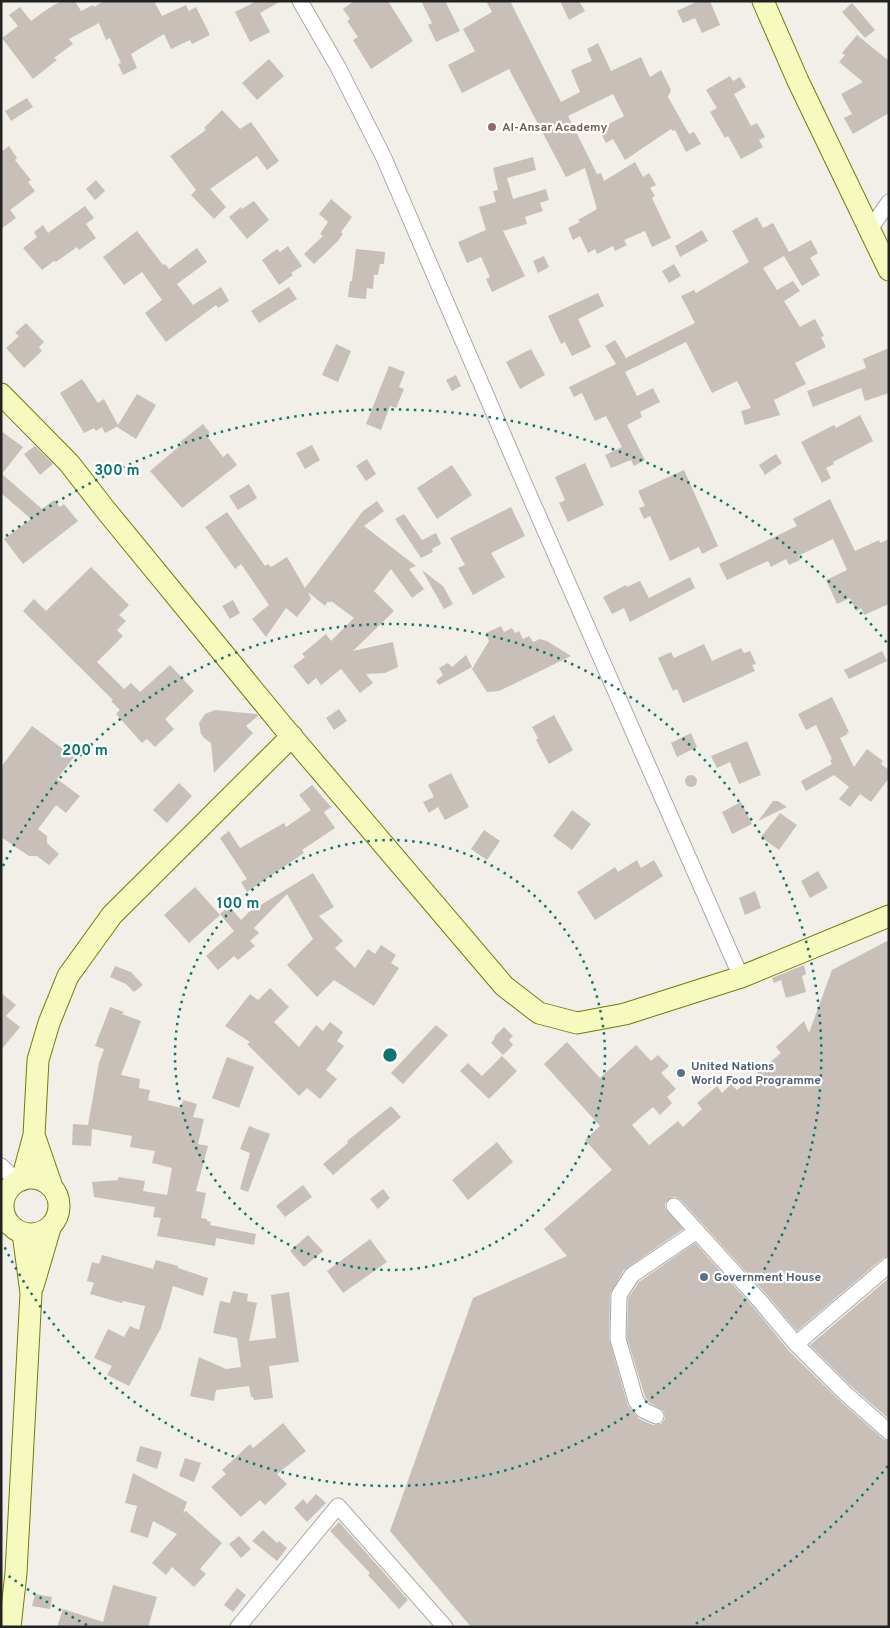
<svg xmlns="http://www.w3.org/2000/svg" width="890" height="1628" font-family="Overpass,sans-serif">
	<rect width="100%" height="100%" fill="#f2efe9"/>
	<path fill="#c7bfb8" d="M61,1H75L81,11L93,5L94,7L104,1H154L162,16L186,5L189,11L196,7L210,35L192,44L190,40L171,49L164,34L131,54L137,68L123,75L118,64L121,63L110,38L106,40L99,23L69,39L73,44L54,58L57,60L33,79L2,38L18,26L9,15L20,7L31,21L46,10Z
		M257,1H281L260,13L270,32L250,42L235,12Z
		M354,1H388L413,41L371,69L353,40L358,37L347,21L350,19L343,9Z
		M421,1H445L460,31L436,42L428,25L432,23Z
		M486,1H510L561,102L580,92L571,70L592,61L587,49L598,43L611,71L641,57L650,77L661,70L671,90L668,97L689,134L694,132L701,144L686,152L675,130L673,131L671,129L625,160L613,139L606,143L599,129L624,116L613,94L568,116L597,174L601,173L604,181L635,162L643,177L649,173L656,185L650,188L655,196L652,198L671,238L652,247L645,231L624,240L627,245L615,251L613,246L597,254L595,249L588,253L580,236L573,240L568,228L580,222L578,220L597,209L585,168L566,177L509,69L462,93L448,65L475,51L463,29L492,12Z
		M560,1H579L585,11L569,20Z
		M698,1H710L720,25L702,33L695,18L683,23L677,11Z
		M852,3L875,30L865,38L842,12Z
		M857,35L889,61V113L853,134L844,118L852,114L841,94L863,82L839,62L845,55L842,53Z
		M269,59L284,76L257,100L242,83Z
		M730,76L733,81L740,77L746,87L734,94L751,126L757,123L765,137L759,140L763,147L741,159L728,136L725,138L710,112L717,108L706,90Z
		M27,98L33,107L11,121L5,111Z
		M222,110L240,129L251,122L279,161L267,170L257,156L210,189L226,207L214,219L191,195L196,190L170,156L206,130L204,128Z
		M9,146L17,158L15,160L31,180L28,182L35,191L10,210L16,218L1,229V152Z
		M533,157L536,170L507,178L513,199L546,189L549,200L540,203L543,211L525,217L527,224L503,231L525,276L492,292L486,279L490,277L481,257L467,263L458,242L486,230L479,207L496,202L493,191L498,190L493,168Z
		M96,180L105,191L95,200L86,189Z
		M331,199L352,217L341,232L343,234L337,242L314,264L304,254L323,236L320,234L328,222L319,214Z
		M254,201L269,220L247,239L229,217L241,207L242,209Z
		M85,206L94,218L86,224L96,238L79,250L77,247L56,262L54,261L42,270L23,248L37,237L34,232L43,225L48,233Z
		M757,217L763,228L773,223L789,252L811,240L818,253L810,258L820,275L802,286L784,256L763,268L777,290L793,281L800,291L784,301L800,327L815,319L824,336L821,337L826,347L795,363L806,384L774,400L780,415L745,425L741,411L751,408L737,381L712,393L686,342L625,372L637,396L653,388L660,402L640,412L642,417L627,425L645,460L634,466L631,460L611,468L605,455L622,447L606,416L595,421L582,393L574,397L569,387L616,364L605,346L615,340L626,358L695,323L681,296L694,290L696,293L749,262L732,231Z
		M702,230L708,241L680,257L675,246Z
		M137,231L163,265L165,264L169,269L197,248L207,262L177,284L193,305L221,287L229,301L218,308L216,305L166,342L145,313L162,300L142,272L124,285L103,257Z
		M288,246L302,266L291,273L293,275L279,285L262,260L277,249L280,252Z
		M356,249L385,252L384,264H380L378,275H374L373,289L367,288L366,299L348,297L350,281H352Z
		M544,256L549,267L538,273L533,261Z
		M674,264L681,276L669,283L662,271Z
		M289,287L297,299L259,323L251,311Z
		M598,293L604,306L578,319L591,347L572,356L565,342L561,344L548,316Z
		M26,323L44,342L39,347L42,351L24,368L6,348L19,336L15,333Z
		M336,344L351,351L338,382L322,375Z
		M889,348V393L865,401L861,388L813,407L807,391L866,368L863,359Z
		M531,349L545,375L520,389L506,362Z
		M389,366L405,372L399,387L404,389L396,408L390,406L381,430L366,424Z
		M456,375L461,386L452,391L446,380Z
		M82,379L98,403L104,399L118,425L137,394L156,405L136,439L117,427L118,426L105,433L102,427L96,431L94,428L84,433L60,393Z
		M860,415L873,441L833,462L834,464L826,468L831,478L822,483L801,442L834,425L836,428Z
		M203,424L210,433L206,435L223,457L228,453L237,465L182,508L150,471L182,444L180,442Z
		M1,431L23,447L2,474L42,509L54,500L60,507L64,504L78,521L23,564L4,539L31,519L1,493Z
		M312,445L320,460L305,469L296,453Z
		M35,446L53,464L40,475L24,454Z
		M776,454L782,463L765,475L759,465Z
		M367,459L376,474L366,481L356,466Z
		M585,463L604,505L568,522L559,503L565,500L555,477Z
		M452,465L472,495L437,519L417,488Z
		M684,470L718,546L702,554L699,547L670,561L650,516L644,519L639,508L645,506L638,491Z
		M249,484L257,498L238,510L229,496Z
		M830,499L855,551L879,540L880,543L889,539V604L864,615L861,608L856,611L850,598L837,604L826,580L847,570L833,539L798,556L800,560L789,565L786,559L771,567L768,561L727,580L719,564L797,526L793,519Z
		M377,501L384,511L364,526L416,566L409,569L424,589L412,598L391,569L374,591L394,611L353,651L393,642L398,667L385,673L366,674L373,683L360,693L341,669L321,685L316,678L308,685L293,666L305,657L302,654L326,634L331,641L354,618L331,601L330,603L328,601L325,606L308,592L311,599L297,617L286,608L266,637L252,619L269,605L241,564L235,569L205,527L227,512L265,566L268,564L271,567L287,557L305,588L363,511Z
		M511,507L525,536L491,553L505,577L473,595L458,568L465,565L450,538Z
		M404,514L422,540L436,533L441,544L432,549L433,552L421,558L395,519Z
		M91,567L129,605L119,615L126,621L117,630L123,636L97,662L124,689L131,683L140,692L170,665L194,691L165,719L174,729L155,747L147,739L142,743L116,714L120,710L111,701L113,700L23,611L34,599L46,611Z
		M422,570L443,586L453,604L444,609Z
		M690,577L695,588L630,622L624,608L612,614L603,597L626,585L627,587L640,581L649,598Z
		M233,600L240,613L230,619L222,606Z
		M501,626L504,632L512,628L515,633L519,631L523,639L529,636L533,642L540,639L547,641L571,656L499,691L487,692L472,669L489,641L486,633Z
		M704,644L712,661L741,648L744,653L750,651L756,664L752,665L755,671L683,703L677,689L673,691L658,658L671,652L674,658Z
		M882,651L887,661L849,679L844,670Z
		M466,655L472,667L439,685L436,681L443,675L439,668L448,663L452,667Z
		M832,697L849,732L846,733L848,734L840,738L854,767L867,749L883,761L881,764L889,770V778L871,802L860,794L850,807L839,799L849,787L834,775L806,791L801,781L832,764L830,760L832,759L816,725L806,730L798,714Z
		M339,709L347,721L334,730L326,718Z
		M215,710L257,714L258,716L246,726L253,733L214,773L211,743L204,738L201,734L199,723L205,714Z
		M554,715L573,750L549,764L536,740L538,738L532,727Z
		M32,726L74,757L57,779L80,796L66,813L56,805L38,829L47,836V843L59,854L49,865L37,856H29L1,837V767Z
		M691,733L697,747L677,757L671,743Z
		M747,741L761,775L739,784L730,762L717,768L711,756Z
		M451,773L469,807L445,820L438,807L429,813L423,802L434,797L428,785Z
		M685 781a6 6 0 1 1 12 0a6 6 0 1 1-12 0Z
		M179,783L192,796L167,823L153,810Z
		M312,785L331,807L324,812L335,828L302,850L304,853L247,892L241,882L247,879L220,838L229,831L240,848L284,823L286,827L311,810L299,795Z
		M773,801H778L787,807L758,821Z
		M741,802L752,824L732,834L722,812Z
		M572,810L591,824L572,850L553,836Z
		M780,813L797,825L779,850L761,837Z
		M484,830L500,841L487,860L471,849Z
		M637,860L641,868L654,860L663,876L595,920L577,892L615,867L618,872Z
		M818,871L828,888L810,898L801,881Z
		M313,873L334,907L319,916L343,941L335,948L355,968L368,949L375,954L381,945L396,955L391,963L399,968L374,1006L334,980L317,997L287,965L313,939L287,894L254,928L259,933L250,941L255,946L238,960L234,956L218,970L206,956L234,931L220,914L229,906L241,920L249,912Z
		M195,887L220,915L189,943L164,915Z
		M755,891L761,908L745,915L739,898Z
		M889,940V1256L883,1258L797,1331L768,1296L681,1200L676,1197H672L665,1203V1208L683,1229L624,1270L610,1294L609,1339L628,1406L639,1419L653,1425L661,1424L665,1419L664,1411L649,1402L645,1397L627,1338L628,1298L639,1282L695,1243L754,1308L789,1351L839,1400L883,1439L889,1441V1627H471L390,1531L473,1298L567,1256L544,1229L612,1170L585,1140L600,1126L544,1064L567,1042L600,1078L636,1045L651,1061L658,1055L669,1066L661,1073L676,1089L667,1097L672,1103L660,1115L653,1107L632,1125L649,1145L678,1121L683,1127L702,1109L697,1103L717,1086L722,1093L731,1084L737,1090L781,1053L776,1047L804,1021L809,1033L832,970Z
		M804,965L806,974L802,976L806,992L786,998L781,980L774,983L772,978Z
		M115,966L131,972L143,985L134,992L126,984L110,977Z
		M270,988L289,1007L274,1022L299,1047L316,1025L323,1031L330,1022L343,1032L337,1041L344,1046L326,1070L337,1079L320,1099L307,1088L299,1096L247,1044L250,1042L225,1026L250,994L258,1000Z
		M1,993L16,1005L6,1016L20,1027L1,1050Z
		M110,1007L124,1012L122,1014L141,1021L121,1075L140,1079L139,1088L150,1090L148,1100L181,1108L183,1100L197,1104L193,1117L204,1119L198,1144L208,1146L196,1191L206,1193L201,1218L207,1219V1221L211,1222L210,1225L256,1234L254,1245L216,1238L215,1246L157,1236L161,1218L153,1217L155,1207L94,1197L92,1182L118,1180V1177L145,1181L143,1191L167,1195L172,1168L152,1163L155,1151L130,1147L132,1136L92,1129L91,1146L72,1145L73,1124L88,1125L99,1063L104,1049L95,1046Z
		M436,1025L448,1035L403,1084L391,1073Z
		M504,1027L513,1036L509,1040L513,1045L503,1055L491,1043L495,1038L494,1037Z
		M502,1056L517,1071L489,1099L460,1071L468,1063L482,1076Z
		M227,1057L254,1067L239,1108L212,1098Z
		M391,1106L401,1117L333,1175L323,1164L348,1143L347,1141Z
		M249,1126L270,1134L248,1192L240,1189L250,1153L240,1149Z
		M497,1142L513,1162L468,1200L452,1180Z
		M303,1185L312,1197L285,1217L276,1206Z
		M383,1189L390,1198L378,1209L370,1199Z
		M308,1235L323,1251L304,1267L290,1251Z
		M370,1239L387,1262L343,1293L327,1271Z
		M102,1255L153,1269L156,1260L178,1266V1268L208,1278L203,1296L173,1286L161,1328L129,1386L107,1375L112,1366L94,1358L108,1329L124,1337L130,1326L139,1330L145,1306L123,1301L122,1303L90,1294L94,1283L87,1281L92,1262L99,1264Z
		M889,1278V1419L851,1386L810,1345Z
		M233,1291L248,1294L247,1301L257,1303L249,1341L276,1338L271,1295L289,1292L299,1362L269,1366L273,1398L254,1400L253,1397H251L249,1386L216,1390L214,1401L190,1396L199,1357L226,1369L241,1367L237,1338L213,1333L220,1301L230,1303Z
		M283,1423L306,1451L277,1474L287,1484L265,1505L260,1500L241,1517L211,1487L226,1474L222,1470L250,1444L253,1448Z
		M140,1446L162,1452L157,1469L136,1461Z
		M185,1458L201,1463L194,1482L179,1476Z
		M133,1473L187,1502L183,1513L186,1511L222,1543L200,1569L206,1574L194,1587L172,1567L166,1575L152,1563L177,1534L153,1521L148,1538L130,1532L137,1506L125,1503Z
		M316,1494L326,1503L307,1522L294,1508L303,1499L307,1504Z
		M339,1522L408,1600L399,1609L368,1575L370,1573L330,1531Z
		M263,1530L277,1543L279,1541L287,1548L277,1561L252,1541Z
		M239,1536L251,1549L241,1558L229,1544Z
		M113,1585L157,1597L148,1627H57L63,1609L103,1622Z
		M237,1588L246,1595L233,1612L224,1605Z
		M35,1594L52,1597L50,1609L32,1606Z"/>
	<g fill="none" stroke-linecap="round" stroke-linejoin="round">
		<defs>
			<path id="street" d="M300,1L338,67L384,158L524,483L741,977
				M870,229L889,202
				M1,1166L18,1182
				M1,1192L5,1199
				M674,1206L761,1302L796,1344L845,1393L889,1432
				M796,1344L889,1265
				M656,1416L643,1410L636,1401L630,1380L618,1339L619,1295L632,1275L697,1231
				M238,1627L338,1506L445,1627"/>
			<path id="secondary" d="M763,1L798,81L889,270
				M1,394L69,463L104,508L281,724L504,986L539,1013L577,1023L625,1014L741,977L889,916
				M34,1135L52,1187
				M3 1206a28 28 0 1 1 56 0a28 28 0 1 1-56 0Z
				M22,1180L34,1135L38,1060L49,1023L68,976L112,915L292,736
				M33,1286L50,1228
				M10,1627L16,1573L31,1293L23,1233"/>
		</defs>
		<use href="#street" stroke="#a9a9a9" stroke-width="17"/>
		<use href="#secondary" stroke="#707d05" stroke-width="23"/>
		<use href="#street" stroke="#fff" stroke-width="15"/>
		<use href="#secondary" stroke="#f7fabf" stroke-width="21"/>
	</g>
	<g fill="none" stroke="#0f766e" stroke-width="2.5" stroke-dasharray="2.5 5">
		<circle cx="390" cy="1055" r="215"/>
		<path d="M3 866A431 431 0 1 1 3 1244"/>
		<path d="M888 1466A646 646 0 0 1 693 1625M87 1625A646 646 0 0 1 6 1574M6 536A646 646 0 0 1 888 644"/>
	</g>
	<circle fill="#8d6e63" stroke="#fff" stroke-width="2" cx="492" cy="127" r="5"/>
	<g fill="#5c6f8a" stroke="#fff" stroke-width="2">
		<circle cx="681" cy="1073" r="5"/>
		<circle cx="704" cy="1277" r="5"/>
	</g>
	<g text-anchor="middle" stroke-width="4.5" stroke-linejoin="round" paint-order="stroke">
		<g font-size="12" font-weight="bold" fill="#785e54" stroke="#fff" text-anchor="start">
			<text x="502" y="131">Al-Ansar Academy</text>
		</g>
		<g font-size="12" font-weight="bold" fill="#4e5e75" stroke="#fff" text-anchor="start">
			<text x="691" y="1070">United Nations<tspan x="691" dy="14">World Food Programme</tspan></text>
			<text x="714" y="1281">Government House</text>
		</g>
	</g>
	<circle cx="390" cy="1055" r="8" fill="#0f766e" stroke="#fff" stroke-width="2.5"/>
	<g font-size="15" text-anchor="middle" font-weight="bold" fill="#0f766e" stroke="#fff" stroke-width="4.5" stroke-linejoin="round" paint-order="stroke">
		<text x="117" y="475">300 m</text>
		<text x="85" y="755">200 m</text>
		<text x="238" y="908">100 m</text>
	</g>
	<rect width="890" height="1628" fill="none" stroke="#222222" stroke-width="5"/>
</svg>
